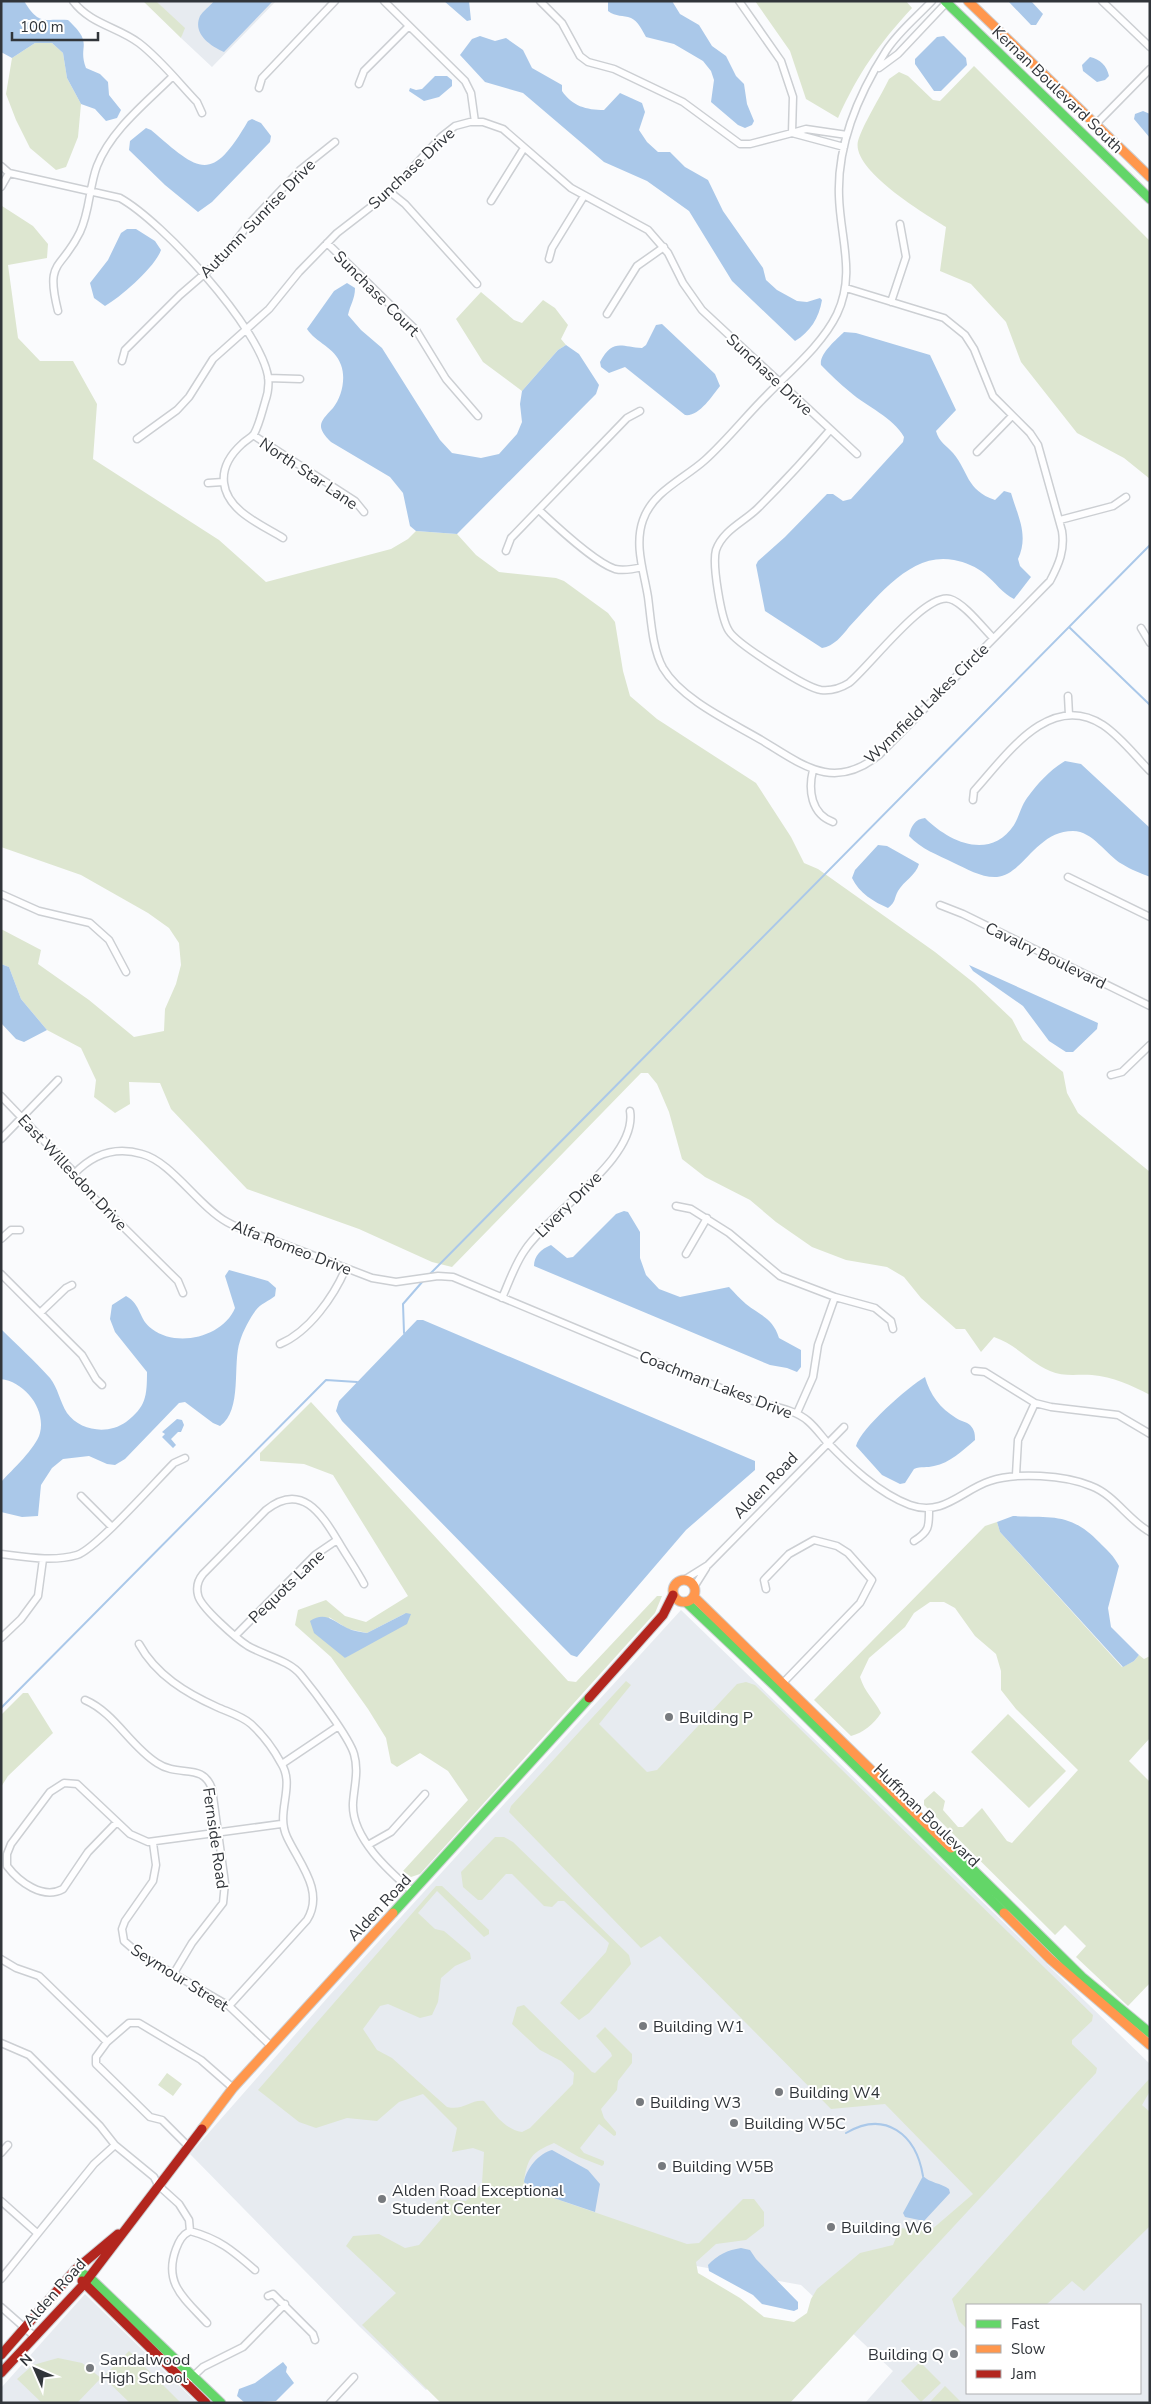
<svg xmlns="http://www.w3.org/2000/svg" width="1151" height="2404" font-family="'Nunito Sans',sans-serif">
	<rect width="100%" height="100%" fill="#fafbfd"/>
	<path fill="#e7ebf0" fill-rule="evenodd" d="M156,1H276L212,67L181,38L184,28Z
		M681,1610L1150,2064V2403H865L893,2371L801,2285L575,2244L426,2390L360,2327L190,2154L329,1996ZM967,2305H1140V2393H967Z
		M85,2294L197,2403H1V2388Z"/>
	<path fill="#dde6d0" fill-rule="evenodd" d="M143,1H156L185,28L181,38Z
		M755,1H906L912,8C878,45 859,72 838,118L806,99L790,51Z
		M35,43H52L63,53L67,78L81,104L78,137L66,167L56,170L30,148L16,120L6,94L12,58Z
		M974,66L1150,241V479L1124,458L1077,433L1021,362L1006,322L971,284L940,271L946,227C925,214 851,170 858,141C863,124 881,96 889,79L899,72L908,76L933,100L940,101Z
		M2,206L33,226L48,244L47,258L8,265L18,338L40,361H73L97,404L93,459L219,540L266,582L391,549L408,539L416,531L457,534L476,555L499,572L556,578L564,581L608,613L615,622L623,671L630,696L657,719L756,783L791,837L804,863L818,869L935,952L974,983L1012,1019L1023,1040L1063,1072L1067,1093L1078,1113L1150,1172V1395C1131,1385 1113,1377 1092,1375C1077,1374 1063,1377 1050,1371C1029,1362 1017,1345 994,1337L981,1352L965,1329H956L921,1298L904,1277L887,1267L846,1260L812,1247L776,1222L750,1200L705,1177L682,1159L669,1112L657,1084L648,1073H641L452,1267L432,1262L359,1229L247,1189L171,1109L160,1083L129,1082L130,1104L115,1113L94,1097L96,1080L81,1048L47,1030L21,999L9,967L1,964V929L41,950L38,964L89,1000L134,1037L164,1031L165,1009L176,984L181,965L179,943L169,928L148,913L81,875L1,847Z
		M481,292L514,320L522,323L543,300L555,308L568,325L561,339L566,345L558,350L522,391L483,362L456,319Z
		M311,1402L568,1681L576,1682L657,1596H662L655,1613L420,1874L411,1877L403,1871L468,1800L448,1771L420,1753L397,1767L391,1763L386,1738L368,1709L331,1657L295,1625L298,1610L326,1600L345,1616L366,1622L408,1596L333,1475L304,1464L260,1461V1453ZM406,1613L345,1658L329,1617L348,1629L367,1633Z
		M997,1522L1000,1532L1122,1667L1134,1661L1139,1655L1144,1659L1150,1656V1738L1129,1761L1150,1782V1983L1128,2006L1076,1957L1086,1946L1065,1925L1055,1935L924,1805V1800L934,1791L945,1801L943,1810L958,1827H963L982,1808L1007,1841L1012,1843L1078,1770L1016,1709L1001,1690V1671L996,1654L975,1636L955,1608L944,1602H930L914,1613L905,1627L869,1658L860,1677C865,1693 874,1699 881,1713C874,1724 863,1733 851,1736L814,1700L985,1526Z
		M626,1681L631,1685L599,1724L647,1772L657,1770L737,1684L746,1682L755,1685L1093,2015L1092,2021L1072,2040V2044L1097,2068L1096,2073L790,2403H441L362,2325L396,2293L346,2246L353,2236L379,2234L405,2248L419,2245L443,2217L435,2203L440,2199L466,2201L482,2183L484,2152L473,2148L452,2152L457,2128L423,2094L399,2102L377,2121L347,2118L316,2128L299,2122L258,2090L436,1886H442L489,1930V1934L484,1937L437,1891L418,1913L435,1929L444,1931L470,1953L471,1959L455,1966L441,1978L438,2002L432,2015L420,2018L388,2004L380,2006L363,2029L377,2050L392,2058L447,2107C464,2111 471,2099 484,2101C495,2114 504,2129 522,2132L530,2128L573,2084L574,2073L561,2061L540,2050L512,2024L517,2007L524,2005L592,2072L595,2073L612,2056L611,2053L596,2036L605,2027L632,2054V2063L618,2081L617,2090L601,2109L604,2118L616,2132V2135L614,2136L599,2124L580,2148L584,2153L604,2161V2164L602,2166L579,2157L554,2143C532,2152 527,2158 524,2182L530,2190L687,2244L699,2243L743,2199H754L764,2212V2226L746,2240L716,2244L696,2262L698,2273L740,2298L764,2317L794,2322L807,2313L811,2299L817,2289L860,2253L893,2245L900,2228L930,2231L973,2194L885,2104L831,2109L660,1936L641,1948L509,1812L511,1806Z
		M23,1693H28L53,1733L8,1776L1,1787V1715Z
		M1008,1714L1066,1771L1029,1808L971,1752Z
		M495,1837H504L513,1842L629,1955L631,1964L589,2013L579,2020L560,2003L606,1952L609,1943L564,1901H558L552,1907L544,1906L512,1874H506L482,1900H478L463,1887L461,1872Z
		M167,2073L182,2084L173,2096L158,2085Z
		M1150,2078V2091L1142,2105L1150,2112V2226L1084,2291L1072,2281L1046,2305H967V2329L959,2321L952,2299Z
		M129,2351L180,2402L179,2403H130L103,2377Z
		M58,2358L82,2363L101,2378L77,2403H42L17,2379L33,2365Z
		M920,2362L941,2383L921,2402L901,2381Z
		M945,2386L962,2403H929Z"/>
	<path fill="#aac8e9" d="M1,1H24C39,25 42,19 68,20C95,45 77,44 86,68L100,74L108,82L109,95L121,110L117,118L106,121L95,109L81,104L67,78L63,53L52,43H35L12,58L1,52Z
		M214,1H273L224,52C211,46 192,34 200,16C203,11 210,6 214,1Z
		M444,1H469L471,20L467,21Z
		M608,1H672L680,14L699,25L712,46L726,56L736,76L744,84L747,104L754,121L752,125L745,128L738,125L711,102L714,80L711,71L703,61L674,44L646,37C642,30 638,21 631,18C623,15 616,17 608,11Z
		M1008,1H1031L1043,14L1036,25H1031Z
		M480,36L495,41L506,38L523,50L532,68L562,85V91C572,106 586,110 604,110L620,93L642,103L645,112L639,130L647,142L658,152H670L685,167L708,180L723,211L763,268L766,280L777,290L797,301L807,302L820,298L822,300C819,318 810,332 795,341L732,281L689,211L647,181L604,162L523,93L485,82L460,55L472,39Z
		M944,36L966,58L967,65L941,91H934L915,64V59L937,37Z
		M1090,57C1100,59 1107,66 1109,76L1105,80L1097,82L1083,71L1082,65Z
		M435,76H447L452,80V86L439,97L424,101L409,91L410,88L416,90L422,89Z
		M1143,111L1150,114V138L1134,119L1135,114Z
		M252,119L261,123L271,136L270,142L212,202L198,212L165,185L129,150L130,141L146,128L151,130C199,171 211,185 248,121Z
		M136,229L155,241L161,250C155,267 122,296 105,306L94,298L90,283L108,260L121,233L127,229Z
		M347,283L355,288C355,299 350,305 348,315L361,330L382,348L440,440L452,453L481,458L499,454L517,434L522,422L520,404L522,391L558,350L566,345L579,354L599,385L596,394L457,534L416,531L410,526L403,493L390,477L331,442C315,426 320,422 333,408C342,397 346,378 341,365C335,347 316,343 307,329L334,291Z
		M662,324L715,374L720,386C712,396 699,417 685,415L625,367L609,373L601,367L600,362C613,338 621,347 642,348L646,345L656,325Z
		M844,332L856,333L930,355L956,410L936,431C939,442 946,445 953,453C969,472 966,490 995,500L1004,491L1011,493C1018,517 1029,535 1018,559L1020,566L1031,577L1014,599C1003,594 995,582 985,574C977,567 965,562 954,560C910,551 876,599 849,627C842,636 834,646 822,648L765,611L756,565L758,561L785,537L827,494H833L843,501L851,499L903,442L904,437C893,417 867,407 850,392C840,384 830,374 821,365C819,354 836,340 844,332Z
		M1065,761L1081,764L1150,828V877C1141,873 1131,870 1122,864C1106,855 1093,831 1073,831C1036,831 1023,875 997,877C982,878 967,869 954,863C938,855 921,849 909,836C911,826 915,819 925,818C949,842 990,861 1014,825C1019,817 1021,806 1027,798C1038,783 1050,770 1065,761Z
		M878,845L887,846L919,864C916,875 904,881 898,891C894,898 896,902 888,908C874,902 859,893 852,878L855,870Z
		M1,964L9,967L21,999L47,1030L24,1042L16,1039L1,1023Z
		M969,965L1098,1023L1097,1029L1073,1052H1066L1049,1041L1023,1006L973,971Z
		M624,1211L628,1212L640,1232V1258L646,1275L659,1289L680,1297L729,1287C735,1293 740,1299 746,1304C761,1316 773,1318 779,1338L801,1350V1367L797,1372L787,1368L770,1365L534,1266C534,1256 541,1249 551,1245L567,1258L573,1257L616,1214Z
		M229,1270L268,1281L276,1288L275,1296C269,1301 260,1304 256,1310C250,1318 243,1331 240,1341C232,1364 243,1410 220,1426L213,1423L185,1402L179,1403L125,1459L115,1465L107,1464L89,1456L63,1459L52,1468L41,1485L38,1516L22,1517L1,1512V1482C12,1470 36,1448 40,1433C46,1409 25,1382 1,1379V1329C17,1345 35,1361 50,1378C58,1388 60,1402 67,1413C80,1431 108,1435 126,1422C146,1407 147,1396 147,1372L115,1332L110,1319L112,1305L126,1296C142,1305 138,1319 152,1329C177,1348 223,1337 235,1308L225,1276Z
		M417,1320H423L755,1461V1470L686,1530L577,1657L571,1655L561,1645L342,1421L336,1411L339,1401Z
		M925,1377C930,1395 940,1408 956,1418C960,1421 967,1422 970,1425C975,1430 975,1435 975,1440C962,1451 950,1463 934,1466C927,1468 921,1466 914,1469L905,1483L900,1484L882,1475L856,1446C861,1428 908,1387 925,1377Z
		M177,1419L182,1420L184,1425L181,1432H178L171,1439L176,1445L173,1448L162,1437L165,1434L162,1432Z
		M1013,1516C1051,1518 1070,1512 1099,1542C1107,1550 1114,1556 1119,1566L1108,1608L1111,1627L1139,1655L1134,1661L1123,1667L1000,1532L997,1522Z
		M406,1613L411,1614L407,1624L345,1658L314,1633L310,1621C325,1611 333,1621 347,1628C353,1631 361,1632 367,1633Z
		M552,2150L588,2170L600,2184L595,2212L530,2190L524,2182C526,2169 539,2153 552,2150Z
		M923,2176C930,2183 941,2183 949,2189L950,2193L924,2221L905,2217L903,2213Z
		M741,2248L750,2250L756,2259L798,2302V2309L794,2311L762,2304L753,2295L709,2271L708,2265C717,2255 728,2250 741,2248Z
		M283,2362L287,2367L286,2372L294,2383L276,2401L245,2403L237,2396L239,2389L255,2383Z"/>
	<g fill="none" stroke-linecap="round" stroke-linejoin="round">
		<path stroke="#aac8e9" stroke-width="2" d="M1069,627L1150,705
			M428,1276L1150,545
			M404,1333L403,1304L423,1281
			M1,1708L326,1380L357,1382
			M846,2133C885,2110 916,2134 923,2176"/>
		<defs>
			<path id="street" d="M73,1C90,24 118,27 139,43C160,59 178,82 197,102L202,113
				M384,1L465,81L471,93L475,122
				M540,1L562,23L580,56L588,62L614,69L683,102L740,144H750L792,133L793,97L781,61L739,1
				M1102,1L1150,47
				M879,68L898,54L948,1
				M359,84L364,71L409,26
				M259,88L262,78L335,1
				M1096,124L1150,69
				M844,147L792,133L806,129L847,135
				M1,166L9,173L120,198C163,222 259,327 268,376C269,384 268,394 265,402C262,412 259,425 254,434C251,438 246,440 242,444C231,454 222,467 224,483C227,511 262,525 283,538
				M1,187L9,173
				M390,192L405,204L477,284
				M491,201L524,148
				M327,243L416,330L446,379L478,416
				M549,259L552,248L584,196
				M846,288L944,318L965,335L974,349L993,396L1030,433L1038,445L1062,531C1065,550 1059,564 1050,581L879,755C834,791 804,766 763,741C731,722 682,700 663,668C652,648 651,619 648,597C644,572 634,545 643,520C653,491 684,479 705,460C727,440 745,417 766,396C790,371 822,345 837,314C856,274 840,237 839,196C837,144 858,95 886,51C898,32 917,17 932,1
				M891,302L906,257L900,224
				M58,311C45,259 61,271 80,232C90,211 89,187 97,166C111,130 146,103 173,76
				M607,314L637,266L664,247
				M122,361L125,350L180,295L225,256L247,226L300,170L335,142
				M268,378L300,379
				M830,430C807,457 783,483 758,508C744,522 723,530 716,550C712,564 721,619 729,631C737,644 806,688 821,690C831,691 841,688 849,683C870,666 925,592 950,599C964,603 983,628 993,638
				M253,435L355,501L364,512
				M137,439L177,410L189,397L213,359L269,309L299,272L337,233L390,192L441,137L455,126L470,122H483L503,129L571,188L648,230L668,253L683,283L702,310L857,454
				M977,452L1012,416
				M208,483L223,482
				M539,510C556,526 594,562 615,569C624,571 634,569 642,567
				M1060,520L1113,506L1126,497
				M506,551L511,538L627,418L640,411
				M1141,628L1150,643
				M1068,696L1069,715
				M813,770C808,790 811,814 833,822
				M973,800L974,791C1005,757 1049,690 1103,725C1121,737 1135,756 1150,771
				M1068,877L1150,917
				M1,894L39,911L90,923L109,940L126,972
				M940,905L963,914L1150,1006
				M1111,1075L1122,1072L1150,1045
				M1,1096L71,1169L81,1185L178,1281L183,1293
				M1,1139L58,1080
				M74,1174C93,1154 115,1146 142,1154C172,1162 198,1206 227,1222C241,1230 258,1235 273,1240C306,1253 339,1265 372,1278L396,1282L438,1276L453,1277L685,1374C706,1381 725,1390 745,1398C765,1406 792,1407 808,1421C815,1427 820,1434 826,1441C849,1465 878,1493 910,1505C943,1517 962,1490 990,1481C1016,1472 1065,1475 1091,1486C1115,1495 1128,1520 1150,1532
				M676,1206L691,1209L729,1233L780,1276L835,1297L875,1308L891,1321L893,1329
				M1,1239L11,1230H20
				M686,1254L707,1218
				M1,1274L82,1355L96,1379L102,1385
				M502,1298C509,1282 515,1264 525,1250C551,1211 638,1158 630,1111
				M41,1312L66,1288L72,1285
				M280,1344C309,1332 334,1296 346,1268
				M975,1371L985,1372L1035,1403L1051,1407L1118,1415L1150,1434
				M797,1413L813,1377L818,1345L835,1297
				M1016,1475L1018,1440L1035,1403
				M81,1496L111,1526
				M914,1541C930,1531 929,1526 929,1508
				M1,1554C26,1557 53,1562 77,1555C96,1549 156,1481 174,1463L185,1458
				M684,1580L708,1565L844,1427
				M364,1584C356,1569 346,1555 338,1541C321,1513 301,1482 266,1510L203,1574C198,1580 196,1587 198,1595C200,1607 237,1639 248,1646C265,1656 289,1660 301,1675C314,1691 349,1737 354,1754C359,1771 354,1787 353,1803C351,1838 390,1872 413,1892
				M694,1587L706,1568
				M766,1589L764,1580L789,1554L814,1540L837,1546L848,1553L872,1580L860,1603L780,1686
				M236,1635L315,1555L337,1540
				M1,1638L21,1619L38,1596L43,1559
				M139,1644C156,1675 186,1693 217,1707C228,1712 242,1716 251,1724C262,1734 274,1750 281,1763C296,1786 275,1812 287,1837C299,1863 325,1891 307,1920L229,2006
				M85,1700C115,1713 130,1746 157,1763C179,1778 203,1762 212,1789L225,1883L223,1903L192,1943L174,1973
				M282,1764L337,1727
				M117,1822L88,1852L63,1889C43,1900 19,1882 7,1866V1854L11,1844L50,1792L64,1783L77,1784L130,1834L148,1842L281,1824
				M153,1843L156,1865L153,1881L125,1921L122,1929L124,1941L139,1954L229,2006L271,2046
				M368,1845L391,1832L425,1794
				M1,1959L16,1968L39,1976L107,2042
				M1,2043L29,2055L100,2126L115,2145L154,2177L158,2185L179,2204L189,2220L190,2231
				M188,2146L162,2120L150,2117L96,2064V2057L107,2042L129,2023H139L201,2060L233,2088
				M1,2153L8,2145
				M1,2201L37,2233
				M190,2231C182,2235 179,2241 176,2249C163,2284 185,2299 207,2323
				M190,2231C219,2239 232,2250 255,2270
				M1,2279L94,2164L115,2145
				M268,2296L273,2294L313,2334L315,2340
				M1,2307L34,2336
				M186,2383L203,2367L243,2347L285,2304
				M330,2403L354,2377"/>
			<path id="fast" d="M945,1L1150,199
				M686,1602L777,1688L1004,1913
				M951,1848L1082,1977L1150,2033
				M393,1913L589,1698
				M75,2270L89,2277L221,2403"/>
			<path id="slow" d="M968,1L1150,177
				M673 1591a11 11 0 1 1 22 0a11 11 0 1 1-22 0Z
				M694,1597L951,1848
				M1004,1913L1050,1959L1150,2045
				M202,2129L233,2088L393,1913"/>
			<path id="jam" d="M589,1698L663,1615L673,1595
				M82,2281L206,2403
				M1,2355L75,2270L118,2234
				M1,2373L84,2284L202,2129"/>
		</defs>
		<use href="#street" stroke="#cccfd3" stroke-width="9"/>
		<use href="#fast" stroke="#cccfd3" stroke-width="11"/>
		<use href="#slow" stroke="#cccfd3" stroke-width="11"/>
		<use href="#jam" stroke="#cccfd3" stroke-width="11"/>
		<use href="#street" stroke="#fefeff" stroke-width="6"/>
		<use href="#fast" stroke="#63d668" stroke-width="9"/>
		<use href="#slow" stroke="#ff974d" stroke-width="9"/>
		<use href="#jam" stroke="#b3261e" stroke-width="9"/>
	</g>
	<g fill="#777a7e" stroke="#fff" stroke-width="2">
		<circle cx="669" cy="1717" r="5"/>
		<circle cx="643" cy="2026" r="5"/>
		<circle cx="779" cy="2092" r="5"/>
		<circle cx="640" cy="2102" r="5"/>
		<circle cx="734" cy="2123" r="5"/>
		<circle cx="662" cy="2166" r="5"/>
		<circle cx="382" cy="2199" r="5"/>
		<circle cx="831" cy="2227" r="5"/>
		<circle cx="954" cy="2354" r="5"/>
		<circle cx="90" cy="2368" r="5"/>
	</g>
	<g text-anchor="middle" stroke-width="4" stroke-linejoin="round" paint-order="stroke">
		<g font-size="16" fill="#31353a" stroke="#fff">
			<text transform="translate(1058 89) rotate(44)" y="6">Kernan Boulevard South</text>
			<text transform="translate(411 168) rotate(-43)" y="6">Sunchase Drive</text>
			<text transform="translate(257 218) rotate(-46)" y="6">Autumn Sunrise Drive</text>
			<text transform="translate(377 293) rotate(45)" y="6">Sunchase Court</text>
			<text transform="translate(770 374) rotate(43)" y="6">Sunchase Drive</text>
			<text transform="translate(309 473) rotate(34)" y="6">North Star Lane</text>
			<text transform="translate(926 703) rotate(-44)" y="6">Wynnfield Lakes Circle</text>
			<text transform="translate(1046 955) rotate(26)" y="6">Cavalry Boulevard</text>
			<text transform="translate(73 1172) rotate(47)" y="6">East Willesdon Drive</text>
			<text transform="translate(568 1204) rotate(-45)" y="6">Livery Drive</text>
			<text transform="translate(292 1247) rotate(21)" y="6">Alfa Romeo Drive</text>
			<text transform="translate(716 1384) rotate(21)" y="6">Coachman Lakes Drive</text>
			<text transform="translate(765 1485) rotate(-46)" y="6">Alden Road</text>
			<text transform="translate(286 1586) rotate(-44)" y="6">Pequots Lane</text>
			<text transform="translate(927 1815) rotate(44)" y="6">Huffman Boulevard</text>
			<text transform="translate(216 1838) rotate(82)" y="6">Fernside Road</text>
			<text transform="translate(379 1907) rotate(-47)" y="6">Alden Road</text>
			<text transform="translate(180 1977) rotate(32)" y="6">Seymour Street</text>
			<text transform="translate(54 2292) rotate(-48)" y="6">Alden Road</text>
		</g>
		<g font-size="16" fill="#31353a" stroke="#fff" text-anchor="start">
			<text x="679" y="1723">Building P</text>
			<text x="653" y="2032">Building W1</text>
			<text x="789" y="2098">Building W4</text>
			<text x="650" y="2108">Building W3</text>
			<text x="744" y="2129">Building W5C</text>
			<text x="672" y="2172">Building W5B</text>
			<text x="392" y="2196">Alden Road Exceptional<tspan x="392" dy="18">Student Center</tspan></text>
			<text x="841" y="2233">Building W6</text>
			<text x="944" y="2360" text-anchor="end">Building Q</text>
			<text x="100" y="2365">Sandalwood<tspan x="100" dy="18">High School</tspan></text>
		</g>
	</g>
	<rect width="1151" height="2404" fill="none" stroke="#31353a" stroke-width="5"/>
	<rect x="966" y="2304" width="175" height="90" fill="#ffffff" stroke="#adaeb0"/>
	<rect x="976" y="2320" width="25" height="8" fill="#63d668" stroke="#adaeb0"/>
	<text x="1011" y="2329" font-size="15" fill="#31353a">Fast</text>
	<rect x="976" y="2345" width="25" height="8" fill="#ff974d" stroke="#adaeb0"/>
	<text x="1011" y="2354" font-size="15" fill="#31353a">Slow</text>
	<rect x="976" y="2370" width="25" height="8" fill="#b3261e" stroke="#adaeb0"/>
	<text x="1011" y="2379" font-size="15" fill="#31353a">Jam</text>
	<g transform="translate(35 2369) rotate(315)" stroke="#ffffff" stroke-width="4" paint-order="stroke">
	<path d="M0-4L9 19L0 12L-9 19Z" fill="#31353a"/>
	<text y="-8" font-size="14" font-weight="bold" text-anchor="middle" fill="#31353a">N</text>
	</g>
	<path d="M12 32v8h86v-8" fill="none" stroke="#31353a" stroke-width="2.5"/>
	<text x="20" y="32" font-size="15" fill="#31353a" stroke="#ffffff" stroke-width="4" paint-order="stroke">100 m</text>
</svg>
